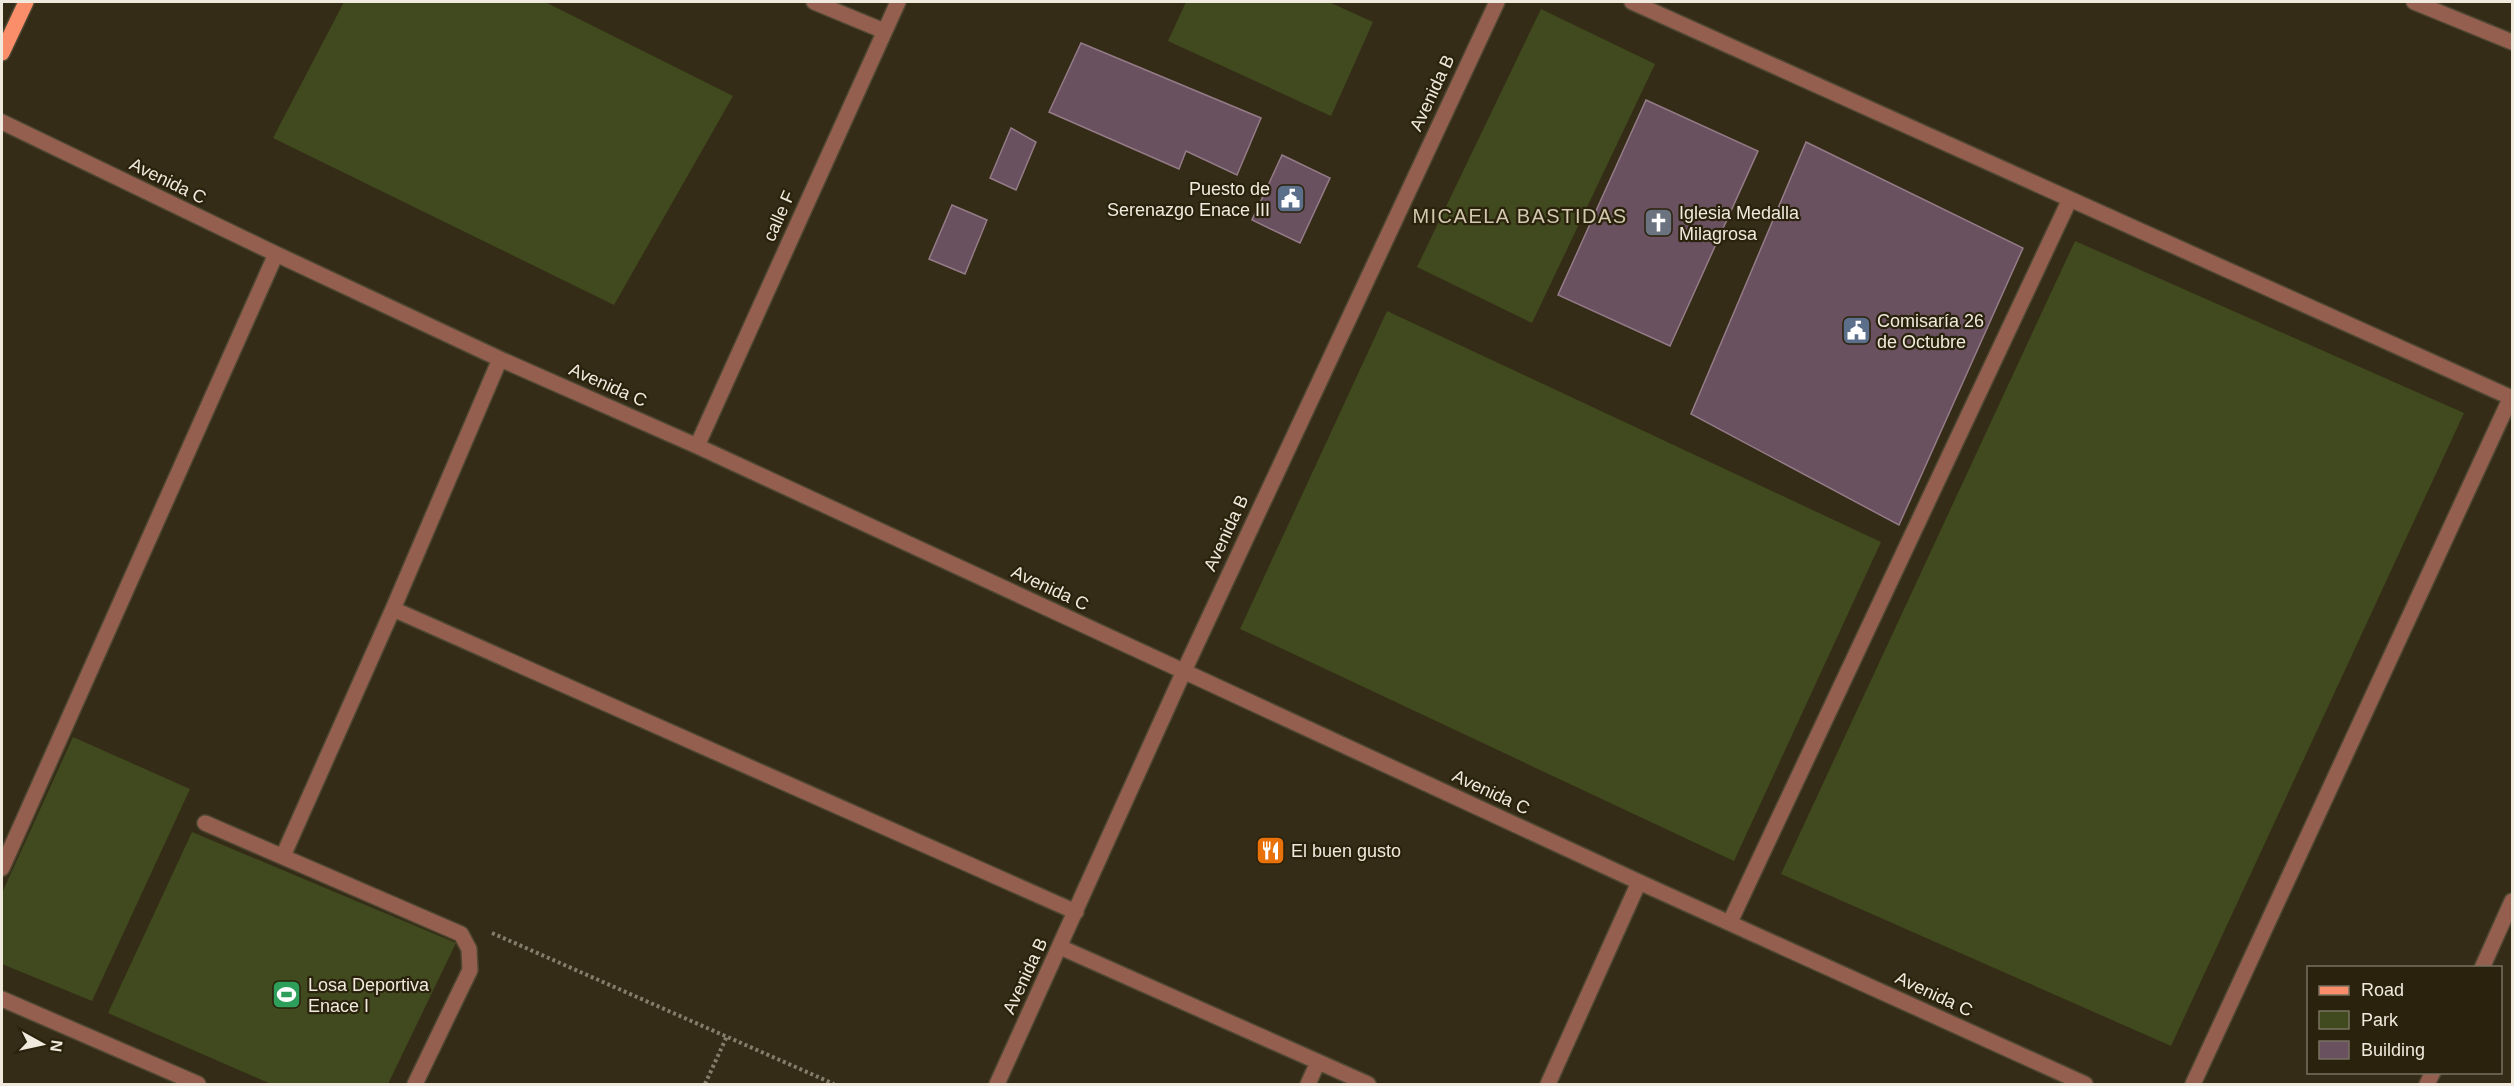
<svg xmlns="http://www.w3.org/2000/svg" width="2514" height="1086" font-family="Arial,sans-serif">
	<rect width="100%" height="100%" fill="#342c16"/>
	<path fill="#404a1e" d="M344,2H545L733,96L614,305L273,138Z
		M1186,2H1329L1373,22L1331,116L1168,41Z
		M1541,9L1655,64L1532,323L1417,267Z
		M2075,241L2464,413L2171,1046L1781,874Z
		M1387,311L1881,542L1734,861L1240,629Z
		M73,737L190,789L92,1001L2,964V893Z
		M192,832L456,943L388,1084H271L108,1013Z"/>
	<path fill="#69515f" stroke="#947b88" stroke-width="1.5" d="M1081,43L1261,118L1237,175L1186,151L1179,169L1049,112Z
		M1646,100L1758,151L1670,346L1558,295Z
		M1011,128L1036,142L1016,190L990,178Z
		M1806,142L2023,248L1899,525L1691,414Z
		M1282,155L1330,178L1300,243L1252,220Z
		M952,205L987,220L965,274L929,259Z"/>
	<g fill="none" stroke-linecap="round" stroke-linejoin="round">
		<defs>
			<path id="minor" d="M814,2L884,31
				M1632,2L2512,398
				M2414,2L2512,42
				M2,122L276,254L500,359L697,446L1639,882L2085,1084
				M697,446L898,2
				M393,609L1076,912
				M205,823L461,934L469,949L470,970L415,1084
				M283,856L393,609L500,359
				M2,868L276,254
				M1730,922L2070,199
				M1060,947L1368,1084
				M2482,968L2512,901
				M2,999L198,1084
				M997,1084L1184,671L1497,2
				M1308,1084L1318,1062
				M1548,1084L1639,882
				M2193,1084L2511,397
				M2427,1084L2433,1072"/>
			<path id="major" d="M2,53L26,2"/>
		</defs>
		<use href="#minor" stroke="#4e4732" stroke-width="18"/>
		<use href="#major" stroke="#4e4732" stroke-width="18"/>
		<path stroke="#847d6b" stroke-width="4" stroke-dasharray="3 3" stroke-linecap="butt" d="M492,933L834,1084
			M705,1084L727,1036"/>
		<use href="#minor" stroke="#945f4e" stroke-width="15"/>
		<use href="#major" stroke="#fb8e6a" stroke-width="15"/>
	</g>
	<defs>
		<symbol id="civic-square" viewBox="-11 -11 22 22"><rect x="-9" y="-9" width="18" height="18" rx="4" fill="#5c6f8a" stroke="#2a220c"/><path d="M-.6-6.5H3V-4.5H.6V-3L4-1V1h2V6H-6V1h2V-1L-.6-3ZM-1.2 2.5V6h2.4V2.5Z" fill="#fff"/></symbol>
		<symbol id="church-square" viewBox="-11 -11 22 22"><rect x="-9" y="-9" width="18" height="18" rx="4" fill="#6b7280" stroke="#2a220c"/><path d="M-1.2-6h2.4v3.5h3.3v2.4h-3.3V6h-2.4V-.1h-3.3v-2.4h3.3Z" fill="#fff"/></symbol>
		<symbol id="restaurant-square" viewBox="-11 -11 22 22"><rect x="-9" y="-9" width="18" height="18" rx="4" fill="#e8710a" stroke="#2a220c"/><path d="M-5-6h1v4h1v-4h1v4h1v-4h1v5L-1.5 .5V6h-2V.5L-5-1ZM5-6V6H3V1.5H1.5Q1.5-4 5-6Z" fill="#fff"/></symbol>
		<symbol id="stadium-square" viewBox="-11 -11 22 22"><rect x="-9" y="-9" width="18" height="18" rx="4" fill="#2e9e5b" stroke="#2a220c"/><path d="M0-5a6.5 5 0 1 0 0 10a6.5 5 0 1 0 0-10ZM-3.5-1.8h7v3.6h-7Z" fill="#fff"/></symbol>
	</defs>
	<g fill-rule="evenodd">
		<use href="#civic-square" x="1274" y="182" width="33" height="33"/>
		<use href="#church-square" x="1642" y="206" width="33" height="33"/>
		<use href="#civic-square" x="1840" y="314" width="33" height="33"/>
		<use href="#restaurant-square" x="1254" y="834" width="33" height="33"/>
		<use href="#stadium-square" x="270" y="978" width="33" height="33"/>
	</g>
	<g text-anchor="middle" stroke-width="4.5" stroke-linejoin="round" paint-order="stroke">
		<g font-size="18" fill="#efeadd" stroke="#2a220c">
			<text transform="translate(1432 93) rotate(-65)" y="6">Avenida B</text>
			<text transform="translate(168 181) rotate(26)" y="6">Avenida C</text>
			<text transform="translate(779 216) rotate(-66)" y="6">calle F</text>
			<text transform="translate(608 385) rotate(24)" y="6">Avenida C</text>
			<text transform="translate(1226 533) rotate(-65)" y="6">Avenida B</text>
			<text transform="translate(1050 588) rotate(25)" y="6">Avenida C</text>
			<text transform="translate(1491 792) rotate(25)" y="6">Avenida C</text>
			<text transform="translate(1025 976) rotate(-65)" y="6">Avenida B</text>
			<text transform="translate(1934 994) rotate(25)" y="6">Avenida C</text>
		</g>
		<g font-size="18" fill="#efeadd" stroke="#2a220c" text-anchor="start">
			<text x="1270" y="195" text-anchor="end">Puesto de<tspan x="1270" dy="21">Serenazgo Enace III</tspan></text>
			<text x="1679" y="219">Iglesia Medalla<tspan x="1679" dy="21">Milagrosa</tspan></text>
			<text x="1877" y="327">Comisaría 26<tspan x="1877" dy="21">de Octubre</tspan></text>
			<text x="1291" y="857">El buen gusto</text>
			<text x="308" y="991">Losa Deportiva<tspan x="308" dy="21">Enace I</tspan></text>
		</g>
		<g font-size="20" letter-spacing="1.5" fill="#d1c8ad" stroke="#2a220c">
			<text x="1520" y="223">MICAELA BASTIDAS</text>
		</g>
	</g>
	<rect width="2514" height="1086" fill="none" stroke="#efeadd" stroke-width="6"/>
	<rect x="2307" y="966" width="195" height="108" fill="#2a220c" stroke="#797260" stroke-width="1.5"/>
	<rect x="2319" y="986" width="30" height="9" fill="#fb8e6a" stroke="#797260" stroke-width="1.5"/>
	<text x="2361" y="996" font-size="18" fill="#efeadd">Road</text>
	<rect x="2319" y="1011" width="30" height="18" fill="#404a1e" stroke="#797260" stroke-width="1.5"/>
	<text x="2361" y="1026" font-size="18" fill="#efeadd">Park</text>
	<rect x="2319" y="1041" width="30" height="18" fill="#69515f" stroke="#797260" stroke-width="1.5"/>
	<text x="2361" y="1056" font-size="18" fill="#efeadd">Building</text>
	<g transform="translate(42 1044) rotate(98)" stroke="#2a220c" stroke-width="4.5" paint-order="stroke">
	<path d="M0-4.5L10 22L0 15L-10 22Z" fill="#efeadd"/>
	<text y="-9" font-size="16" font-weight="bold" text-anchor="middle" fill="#efeadd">N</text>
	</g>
</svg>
